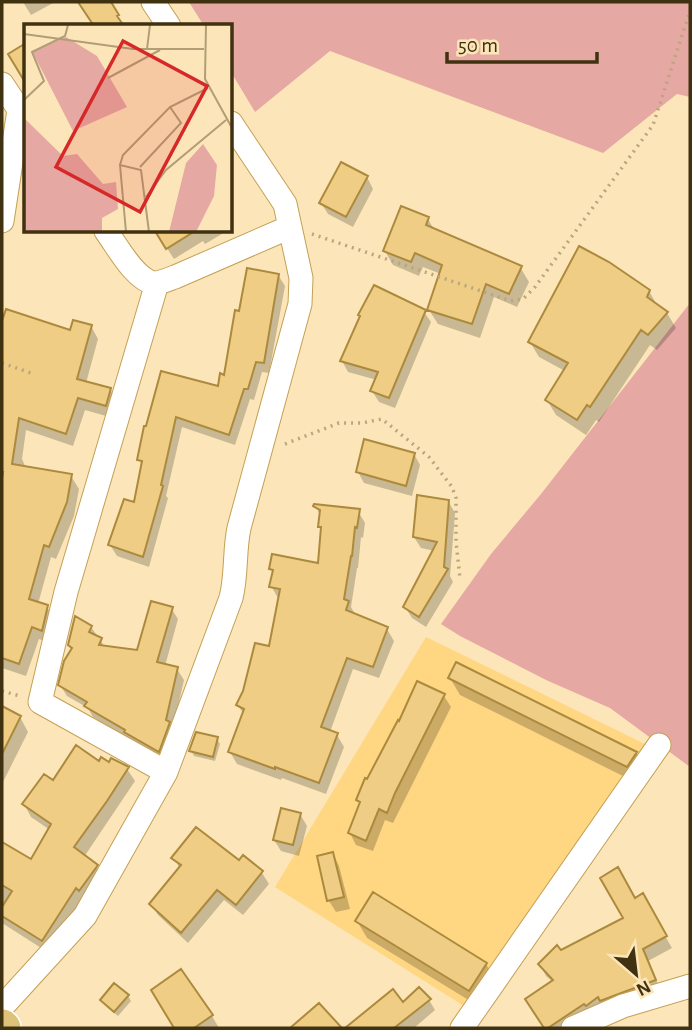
<svg xmlns="http://www.w3.org/2000/svg" width="692" height="1030" font-family="'Alegreya Sans',sans-serif">
	<rect width="100%" height="100%" fill="#fce6b9"/>
	<path fill="#ffd681" d="M426,637L649,746L464,1006L275,887Z"/>
	<path fill="#e6a8a3" d="M189,2H690V97L677,94L603,153L330,51L255,112L231,72V26H204Z
		M690,303V767L610,708L546,680L460,636L441,624L491,554L541,494Z"/>
	<path fill="#0003" d="M23,2H55L31,15Z
		M367,177L373,189L353,227L328,214L321,203Z
		M428,219L435,231L520,267L529,282L517,307L494,297L480,338L438,324L429,310L441,274L423,267L419,276L393,265L385,251Z
		M156,231H227L205,244L203,241L174,259Z
		M278,275L285,286L269,373L262,372L254,400L250,399L235,445L182,427L166,496L168,498L149,567L117,556L110,545L135,505L143,467L139,459L146,428L219,388L226,378L241,313Z
		M649,291L658,307L667,313L676,328L657,350L650,345L599,422L596,420L586,435L556,415L547,400L565,371L539,357L530,342Z
		M7,311L71,332L91,326L98,339L86,383L110,389L118,402L113,418L85,410L73,446L26,430L22,459L26,468L71,476L79,489L74,516L56,559L51,557L38,604L47,607L55,620L49,643L39,639L26,676L2,668L3,590H2V326Z
		M424,312L431,322L395,408L379,402L372,391L377,380L348,372L342,361Z
		M414,454L420,465L412,496L364,483L358,472Z
		M448,501L455,513L450,576L453,582L426,627L412,618L405,607L435,551L421,548L414,537Z
		M315,506L358,511L365,523L363,538L361,537L358,568H357L351,607L355,614L387,629L394,641L379,678L353,669L330,732L337,735L344,747L326,794L282,778L281,780L237,764L230,752L244,715L238,705L270,648L280,599L278,598L271,586L274,574L271,569L319,565L322,530L320,526L321,516Z
		M171,608L178,619L165,666L177,669L184,680L165,762L93,717L88,708L67,696L60,685L72,650L70,645L91,627L105,647L138,652Z
		M450,678L636,753L646,770L637,783L460,695Z
		M444,696L451,707L393,823L385,820L373,851L356,845L350,833L361,805L358,800L368,781Z
		M2,708L20,717L28,732L2,784Z
		M217,739L220,744L215,761L194,756L191,750Z
		M99,764L127,769L135,781L84,857L96,866L104,879L49,953L2,923V845L32,862L50,830L31,817L24,804L53,782Z
		M300,814L307,826L299,856L281,851L274,840Z
		M333,854L339,866L350,909L336,912L329,901L319,858Z
		M174,858L239,863L246,860L262,873L269,884L243,915L224,900L188,943L158,915L151,904L180,869Z
		M642,896L672,948L648,961L661,991L571,1028H545L533,1011L553,982L546,976L540,964L625,919L635,900Z
		M357,921L486,964L496,981L480,1007L367,938Z
		M153,990L212,1016L219,1028H176Z
		M392,992L403,1005L429,1000L435,1010L414,1028H348Z
		M128,996L131,1001L118,1016L105,1005L102,1000Z"/>
	<path fill="#efcd85" stroke="#ac8a3d" stroke-width="2" d="M78,2H111L119,15L117,16L124,26H94Z
		M26,43V84L8,54Z
		M341,162L368,176L346,217L319,203Z
		M401,206L429,217L426,225L522,266L509,294L486,284L472,324L427,310L442,265L415,253L411,262L383,251Z
		M155,231H195L166,249Z
		M579,246L609,262L650,290L647,297L668,312L648,335L641,330L590,407L587,405L577,420L545,400L568,363L528,342Z
		M247,268L279,274L264,363L256,362L248,389H244L229,435L176,417L161,485L163,486L143,557L108,545L124,499L134,502L142,461L137,460L144,426H146L161,371L218,386L220,373L224,375L235,310L239,311Z
		M374,285L426,310L389,398L370,391L378,372L340,361L360,316L358,315Z
		M6,309L70,330L73,320L92,325L77,379L111,388L106,406L78,398L66,434L19,418L12,464L72,474L67,502L49,547L44,545L29,599L48,605L42,631L32,627L19,664L2,658V478L3,472H2V321Z
		M364,439L415,453L406,486L356,472Z
		M417,495L449,500L444,567L448,569L419,617L403,607L437,542L413,537Z
		M314,504L360,509L357,528L355,527L352,556H351L344,599L349,601L346,610L388,627L373,667L347,658L321,727L338,733L319,783L275,767V769L228,752L244,709L236,705L243,691L255,643L269,646L280,589L269,587L273,570L269,569L272,554L318,563L321,527H318L320,510L313,506Z
		M151,601L173,607L157,662L178,667L166,720L170,722L159,752L124,732L125,730L84,706L87,702L58,685L64,661L72,648L68,645L75,616L92,626L89,632L102,638L99,645L137,650Z
		M456,662L637,752L627,767L448,678Z
		M417,681L445,694L395,793L387,813L379,809L366,841L348,833L360,802L356,800L365,778L367,779L398,720L399,721Z
		M2,706L21,716L2,754Z
		M196,732L218,737L213,757L189,751Z
		M76,745L99,761L101,757L109,762L111,758L129,767L107,801L74,847L98,865L79,891L76,888L42,941L2,916V907L12,891L2,885V842L31,859L51,824L22,804L44,774L53,780Z
		M281,808L301,813L293,845L273,840Z
		M196,827L239,860L243,855L263,871L236,905L217,890L181,933L149,904L181,865L171,858Z
		M333,852L344,897L327,901L317,856Z
		M618,867L635,898L643,893L667,936L643,949L656,980L600,1001L598,997L586,1006L584,1004L548,1028H544L525,999L553,980L538,964L557,945L561,950L623,918L600,878Z
		M373,892L487,963L469,991L355,921Z
		M181,969L213,1015L194,1028H174L151,990Z
		M114,983L129,995L114,1012L100,1000Z
		M419,987L431,999L394,1028H345L393,989L403,1002Z
		M319,1003L342,1028H290Z"/>
	<g fill="none" stroke-linecap="round" stroke-linejoin="round">
		<defs>
			<path id="street" d="M153,2L169,26
				M2,84L26,120
				M2,221L19,110
				M106,231C117,246 135,280 154,283C161,283 169,279 175,277L290,227L285,204L231,123
				M157,283L66,592L40,702L166,772
				M2,1007L85,916L166,772L231,598C237,575 234,551 239,528L300,304L301,278L290,227
				M462,1028L659,745
				M573,1028L623,1006L690,986"/>
			<path id="primary" d="M2,1027L3,1028"/>
		</defs>
		<use href="#street" stroke="#c4a054" stroke-width="25"/>
		<use href="#primary" stroke="#fff" stroke-width="38"/>
		<path stroke="#b9a67e" stroke-width="3.5" stroke-dasharray="2 5" stroke-linecap="butt" d="M312,234L511,301L523,299L535,287L653,125L690,11
			M2,363L31,373
			M285,444L339,423H362L382,419L429,457L452,487L456,498V542L460,578
			M2,691L20,696"/>
		<use href="#street" stroke="#fff" stroke-width="23"/>
		<use href="#primary" stroke="#dfc27a" stroke-width="35"/>
	</g>
	<g transform="translate(24 24)">
		<rect width="208" height="208" fill="#fce6b9"/>
		<path d="M42,13L73,32L103,83L49,107L8,27ZM0,94L39,132L53,130L79,160L92,158L94,185L78,194V208H0ZM179,120L193,141L190,172L172,208H145L162,139Z" fill="#e6a8a3"/>
		<path fill="none" stroke="#b19e76" stroke-width="2" d="M182,1L181,55L208,104M0,10L109,25H180M123,25L126,1M84,54L136,26M0,76L20,57L8,28L41,12L44,1M96,141L99,131L146,83L184,64M116,143L157,99L146,83M122,173L142,146L202,96M102,208L96,141L117,146L125,208"/>
		<path fill="#d62828" fill-opacity="0.15" stroke="#d62828" stroke-width="3.5" d="M99,17L183,62L116,188L32,143Z"/>
		<rect width="208" height="208" fill="none" stroke="#403111" stroke-width="3.5"/>
	</g>
	<rect width="692" height="1030" fill="none" stroke="#403111" stroke-width="7"/>
	<g transform="translate(636 974) rotate(152)" stroke="#fce6b9" stroke-width="5" paint-order="stroke">
	<path d="M0-5L12 26L0 18L-12 26Z" fill="#403111"/>
	<text y="-10" font-size="19" font-weight="bold" text-anchor="middle" fill="#403111">N</text>
	</g>
	<path d="M447 52v10h150v-10" fill="none" stroke="#403111" stroke-width="3.5"/>
	<text x="458" y="52" font-size="21" fill="#403111" stroke="#fce6b9" stroke-width="5" paint-order="stroke">50 m</text>
</svg>
